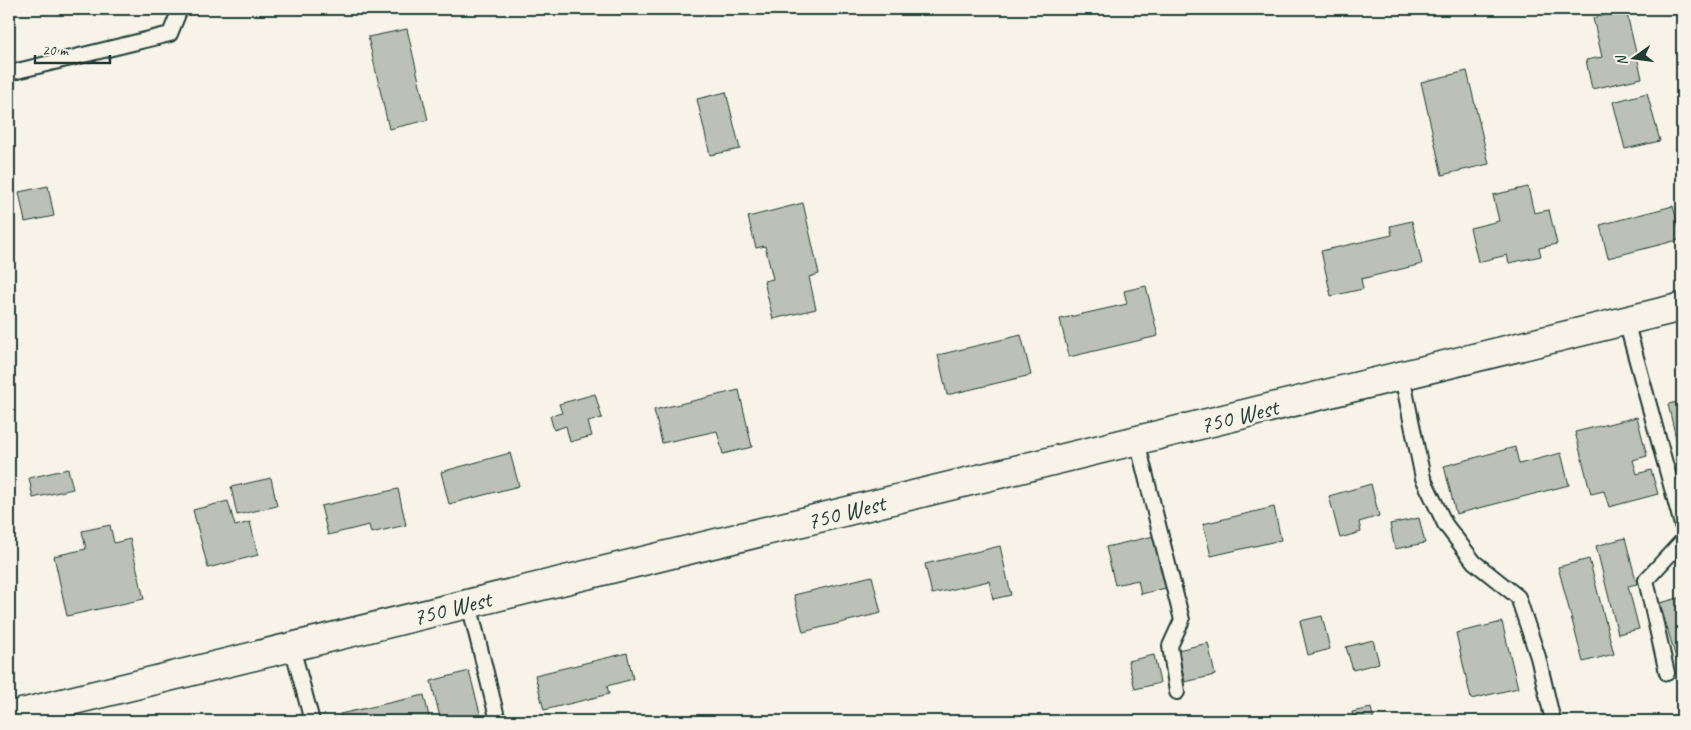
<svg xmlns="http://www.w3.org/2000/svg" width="1691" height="730" font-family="Caveat,sans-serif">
	<rect width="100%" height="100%" fill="#f7f3e8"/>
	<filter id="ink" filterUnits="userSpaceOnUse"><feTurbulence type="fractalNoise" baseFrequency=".02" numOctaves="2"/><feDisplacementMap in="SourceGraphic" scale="10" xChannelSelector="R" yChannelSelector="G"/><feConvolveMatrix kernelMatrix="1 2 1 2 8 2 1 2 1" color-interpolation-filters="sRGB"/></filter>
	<g filter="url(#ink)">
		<path fill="#bbc1b6" stroke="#1f3d34" d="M1626,10L1642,78L1592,89L1586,60L1602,57L1593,18Z
			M407,29L428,120L389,129L368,37Z
			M1467,71L1489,164L1442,175L1421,82Z
			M726,92L740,149L710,155L697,99Z
			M1647,93L1660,141L1625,149L1613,102Z
			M48,186L54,216L25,222L19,192Z
			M1528,187L1534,213L1549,210L1557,244L1539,248L1541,256L1509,263L1507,255L1478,262L1470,228L1499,221L1493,195Z
			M803,203L819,274L809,277L816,309L773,319L764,281L773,279L765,246L756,248L748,217Z
			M1673,206L1682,239L1608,258L1600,225Z
			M1412,221L1422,264L1361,279L1363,289L1331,296L1321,251L1392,235L1390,226Z
			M1146,286L1158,336L1069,357L1060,319L1127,304L1124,291Z
			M1021,335L1031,375L947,395L938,355Z
			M739,390L752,447L723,454L717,431L662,443L654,410Z
			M595,394L602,418L588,422L592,436L570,442L566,426L554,430L550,416L562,413L559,404Z
			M1682,401V464L1668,404Z
			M1637,417L1647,456L1633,460L1637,474L1651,470L1658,494L1609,507L1604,491L1591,494L1575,432Z
			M1515,447L1519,464L1561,453L1569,485L1456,514L1444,466Z
			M510,453L519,486L449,504L441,472Z
			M68,469L73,489L33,498L29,478Z
			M271,478L277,506L237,515L231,487Z
			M1371,484L1379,516L1359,522L1361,532L1340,538L1329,496Z
			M398,489L406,525L371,533L369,525L328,535L321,506Z
			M228,501L235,526L250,522L258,555L208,568L193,510Z
			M1274,507L1281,540L1211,556L1203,524Z
			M1419,518L1425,543L1395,549L1390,524Z
			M110,525L114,543L130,539L144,599L67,616L54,556L86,549L82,531Z
			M1154,536L1166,588L1141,594L1138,580L1115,585L1106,547Z
			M1625,538L1637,584L1628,586L1639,629L1618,634L1596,546Z
			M1000,546L1011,595L993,599L989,581L932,594L925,564Z
			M1589,559L1614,654L1583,662L1558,567Z
			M872,576L881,613L803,632L794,595Z
			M1682,597V679L1660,603Z
			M1322,616L1330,649L1308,655L1300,621Z
			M1502,622L1518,688L1471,699L1456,633Z
			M1373,640L1379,663L1353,670L1346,647Z
			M1208,643L1215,675L1185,682L1178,650Z
			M627,653L633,679L607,686L609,694L544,710L535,675Z
			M1154,655L1160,683L1135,689L1128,661Z
			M469,671L482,721H441L431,681Z
			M424,695L430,721H342L340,714Z
			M1371,708L1374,721H1354L1352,712Z"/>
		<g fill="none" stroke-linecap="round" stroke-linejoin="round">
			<defs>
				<path id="lane" d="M9,73L170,34L180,9
					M1626,321L1682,525
					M1402,376L1423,478L1445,524L1474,562L1518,597L1538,657L1553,721
					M1137,441L1182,620L1170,646L1177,692
					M469,604L498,721
					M292,647L312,721
					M1667,673L1646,580L1682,541"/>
				<path id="secondary" d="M9,716L1682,307"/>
			</defs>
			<use href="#lane" stroke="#1f3d34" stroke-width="18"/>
			<use href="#secondary" stroke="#1f3d34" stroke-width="31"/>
			<use href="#lane" stroke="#f7f3e8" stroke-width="14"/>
			<use href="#secondary" stroke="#f7f3e8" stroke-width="28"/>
		</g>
	</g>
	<g text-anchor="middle" stroke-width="5" stroke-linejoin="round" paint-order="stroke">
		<g font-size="24" fill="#1f3d34" stroke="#f7f3e8">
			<text transform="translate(1239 416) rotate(-14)" y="8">750 West</text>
			<text transform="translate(846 512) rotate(-14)" y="8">750 West</text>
			<text transform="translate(452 608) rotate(-14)" y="8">750 West</text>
		</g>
	</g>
	<rect width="1691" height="730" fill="none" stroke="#f7f3e8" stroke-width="30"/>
	<rect x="15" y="15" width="1661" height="700" fill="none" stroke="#1f3d34" stroke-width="2" filter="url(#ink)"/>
	<g transform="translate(1634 58) rotate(256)" stroke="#f7f3e8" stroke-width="4" paint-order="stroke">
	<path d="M0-4L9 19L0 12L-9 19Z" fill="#1f3d34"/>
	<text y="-8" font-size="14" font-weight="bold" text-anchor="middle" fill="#1f3d34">N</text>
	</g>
	<path d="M35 55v8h75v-8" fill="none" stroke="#1f3d34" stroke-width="2.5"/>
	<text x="42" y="55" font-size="15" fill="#1f3d34" stroke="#f7f3e8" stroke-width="4" paint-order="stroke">20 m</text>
</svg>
